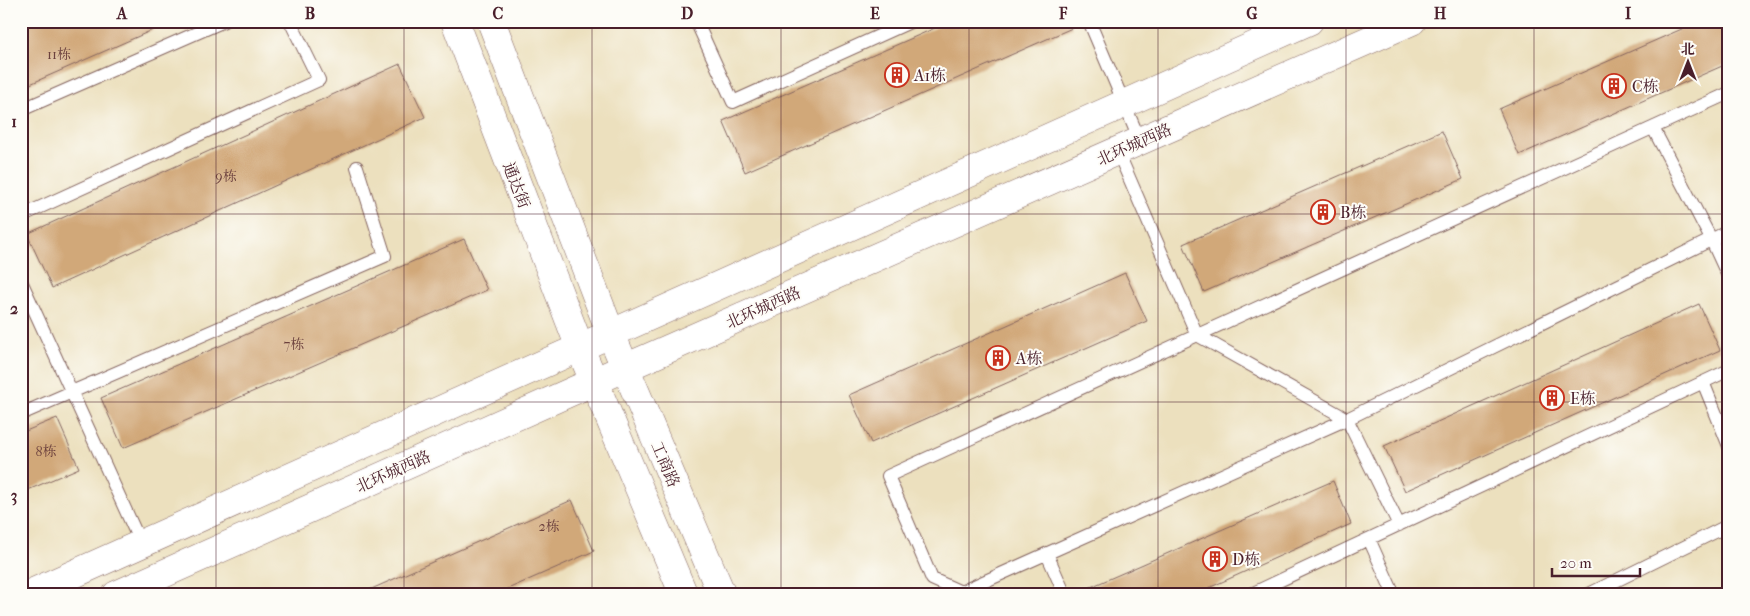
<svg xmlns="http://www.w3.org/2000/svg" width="1750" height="616" font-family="'IM FELL French Canon','Noto Serif SC',serif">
	<rect width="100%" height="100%" fill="#fdfcf7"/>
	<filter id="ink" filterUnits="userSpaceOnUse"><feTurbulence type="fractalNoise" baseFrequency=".02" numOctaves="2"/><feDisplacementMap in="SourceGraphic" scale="10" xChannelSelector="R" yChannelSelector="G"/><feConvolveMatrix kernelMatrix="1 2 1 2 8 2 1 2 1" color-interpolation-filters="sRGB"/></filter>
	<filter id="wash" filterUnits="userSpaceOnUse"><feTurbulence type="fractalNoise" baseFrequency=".0096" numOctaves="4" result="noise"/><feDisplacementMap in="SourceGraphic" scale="20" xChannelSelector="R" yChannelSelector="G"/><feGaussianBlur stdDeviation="1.12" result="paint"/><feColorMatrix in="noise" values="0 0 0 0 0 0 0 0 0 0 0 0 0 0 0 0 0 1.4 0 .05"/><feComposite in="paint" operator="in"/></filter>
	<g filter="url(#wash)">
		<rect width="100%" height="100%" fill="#ece0be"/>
		<g id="blocks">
			<path fill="#d1a879" d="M21,21H173L21,88Z
				M951,21H1069L1072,28L745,172L723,121Z
				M1700,21H1729V63L1519,155L1499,109Z
				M400,64L425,117L52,288L27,234Z
				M1442,131L1463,179L1204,292L1183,244Z
				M464,239L487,290L123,448L101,398Z
				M1125,273L1147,321L871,443L849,395Z
				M1699,304L1720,350L1405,491L1384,446Z
				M57,418L79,468L21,493V433Z
				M1333,481L1351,524L1193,595H1078L1077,593Z
				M572,500L594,551L494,595H358Z"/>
		</g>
	</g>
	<g filter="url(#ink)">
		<use href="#blocks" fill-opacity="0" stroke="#83635e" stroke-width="1"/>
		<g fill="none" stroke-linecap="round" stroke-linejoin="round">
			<defs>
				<path id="lane" d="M696,21L733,102L912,21
					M1089,21L1140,141
					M1729,93L888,476L932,579L961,592L1347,419L1729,231
					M21,110L224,21
					M1653,128L1711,239L1729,278
					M1118,152L1197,335L1347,419L1399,525
					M21,216L319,80L290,21
					M21,281L141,544
					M1703,382L1729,446
					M21,414L385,256L357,167
					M1369,539L1394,595
					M1047,554L1065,595
					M1249,595L1729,370
					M1587,595L1729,525"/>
				<path id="secondary" d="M455,21L580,348L684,595
					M491,21L611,334L722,595
					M27,595L1309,21
					M116,595L593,382L1412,21"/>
			</defs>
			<use href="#lane" stroke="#83635e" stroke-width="14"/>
			<use href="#secondary" stroke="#83635e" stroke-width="29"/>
			<use href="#lane" stroke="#fff" stroke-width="12"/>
			<use href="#secondary" stroke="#fff" stroke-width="28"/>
		</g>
	</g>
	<path fill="none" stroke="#4a1f2b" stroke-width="1" stroke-opacity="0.55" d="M216,21V595M404,21V595M592,21V595M781,21V595M969,21V595M1158,21V595M1346,21V595M1534,21V595M21,214H1729M21,402H1729"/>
	<defs>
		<symbol id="building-ring" viewBox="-11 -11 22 22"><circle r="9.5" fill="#fdfcf7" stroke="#c8321e" stroke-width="1.5"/><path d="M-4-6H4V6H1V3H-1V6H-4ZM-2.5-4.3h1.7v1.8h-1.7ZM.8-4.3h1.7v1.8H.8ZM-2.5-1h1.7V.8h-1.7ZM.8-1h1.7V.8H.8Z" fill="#c8321e"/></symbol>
	</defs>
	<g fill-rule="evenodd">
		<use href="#building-ring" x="883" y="61" width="28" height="28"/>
		<use href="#building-ring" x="1600" y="72" width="28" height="28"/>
		<use href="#building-ring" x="1309" y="198" width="28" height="28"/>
		<use href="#building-ring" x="984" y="344" width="28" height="28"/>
		<use href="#building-ring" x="1538" y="384" width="28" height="28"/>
		<use href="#building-ring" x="1201" y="545" width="28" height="28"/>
	</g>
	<g text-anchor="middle" stroke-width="4" stroke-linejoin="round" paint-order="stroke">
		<g font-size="14" fill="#6c413e">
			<text x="59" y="59">11栋</text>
			<text x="226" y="181">9栋</text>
			<text x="294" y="349">7栋</text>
			<text x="46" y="456">8栋</text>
			<text x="549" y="531">2栋</text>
		</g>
		<g font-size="16" fill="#4a1f2b" stroke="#fdfcf7" text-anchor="start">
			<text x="914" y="81">A1栋</text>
			<text x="1632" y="92">C栋</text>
			<text x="1340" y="218">B栋</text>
			<text x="1016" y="364">A栋</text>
			<text x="1570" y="404">E栋</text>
			<text x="1232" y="565">D栋</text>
		</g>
		<g font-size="16" fill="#4a1f2b" stroke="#fdfcf7">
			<text transform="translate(1134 144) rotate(-24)" y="6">北环城西路</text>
			<text transform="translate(517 185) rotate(69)" y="6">通达街</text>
			<text transform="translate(763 307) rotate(-24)" y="6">北环城西路</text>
			<text transform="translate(666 464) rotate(67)" y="6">工商路</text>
			<text transform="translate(393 471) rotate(-24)" y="6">北环城西路</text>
		</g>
	</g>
	<rect width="1750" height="616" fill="none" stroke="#fdfcf7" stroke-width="55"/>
	<g transform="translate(1688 62)" stroke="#fdfcf7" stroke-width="4" paint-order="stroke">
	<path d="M0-4L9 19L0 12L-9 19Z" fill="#4a1f2b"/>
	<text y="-8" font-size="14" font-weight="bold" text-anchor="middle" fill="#4a1f2b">北</text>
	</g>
	<path d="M1552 568v8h88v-8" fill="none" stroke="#4a1f2b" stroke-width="2.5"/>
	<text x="1560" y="568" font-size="15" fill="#4a1f2b" stroke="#fdfcf7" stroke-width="4" paint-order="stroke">20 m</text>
	<rect x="28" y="28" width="1694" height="560" fill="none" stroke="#4a1f2b" stroke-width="2"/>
	<g font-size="16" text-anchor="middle" font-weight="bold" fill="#4a1f2b">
		<text x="122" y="19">A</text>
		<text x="310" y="19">B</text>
		<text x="498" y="19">C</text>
		<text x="687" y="19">D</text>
		<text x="875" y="19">E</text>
		<text x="1063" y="19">F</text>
		<text x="1252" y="19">G</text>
		<text x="1440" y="19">H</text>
		<text x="1628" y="19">I</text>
		<text x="14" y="127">1</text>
		<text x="14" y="314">2</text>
		<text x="14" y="501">3</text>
	</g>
</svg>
